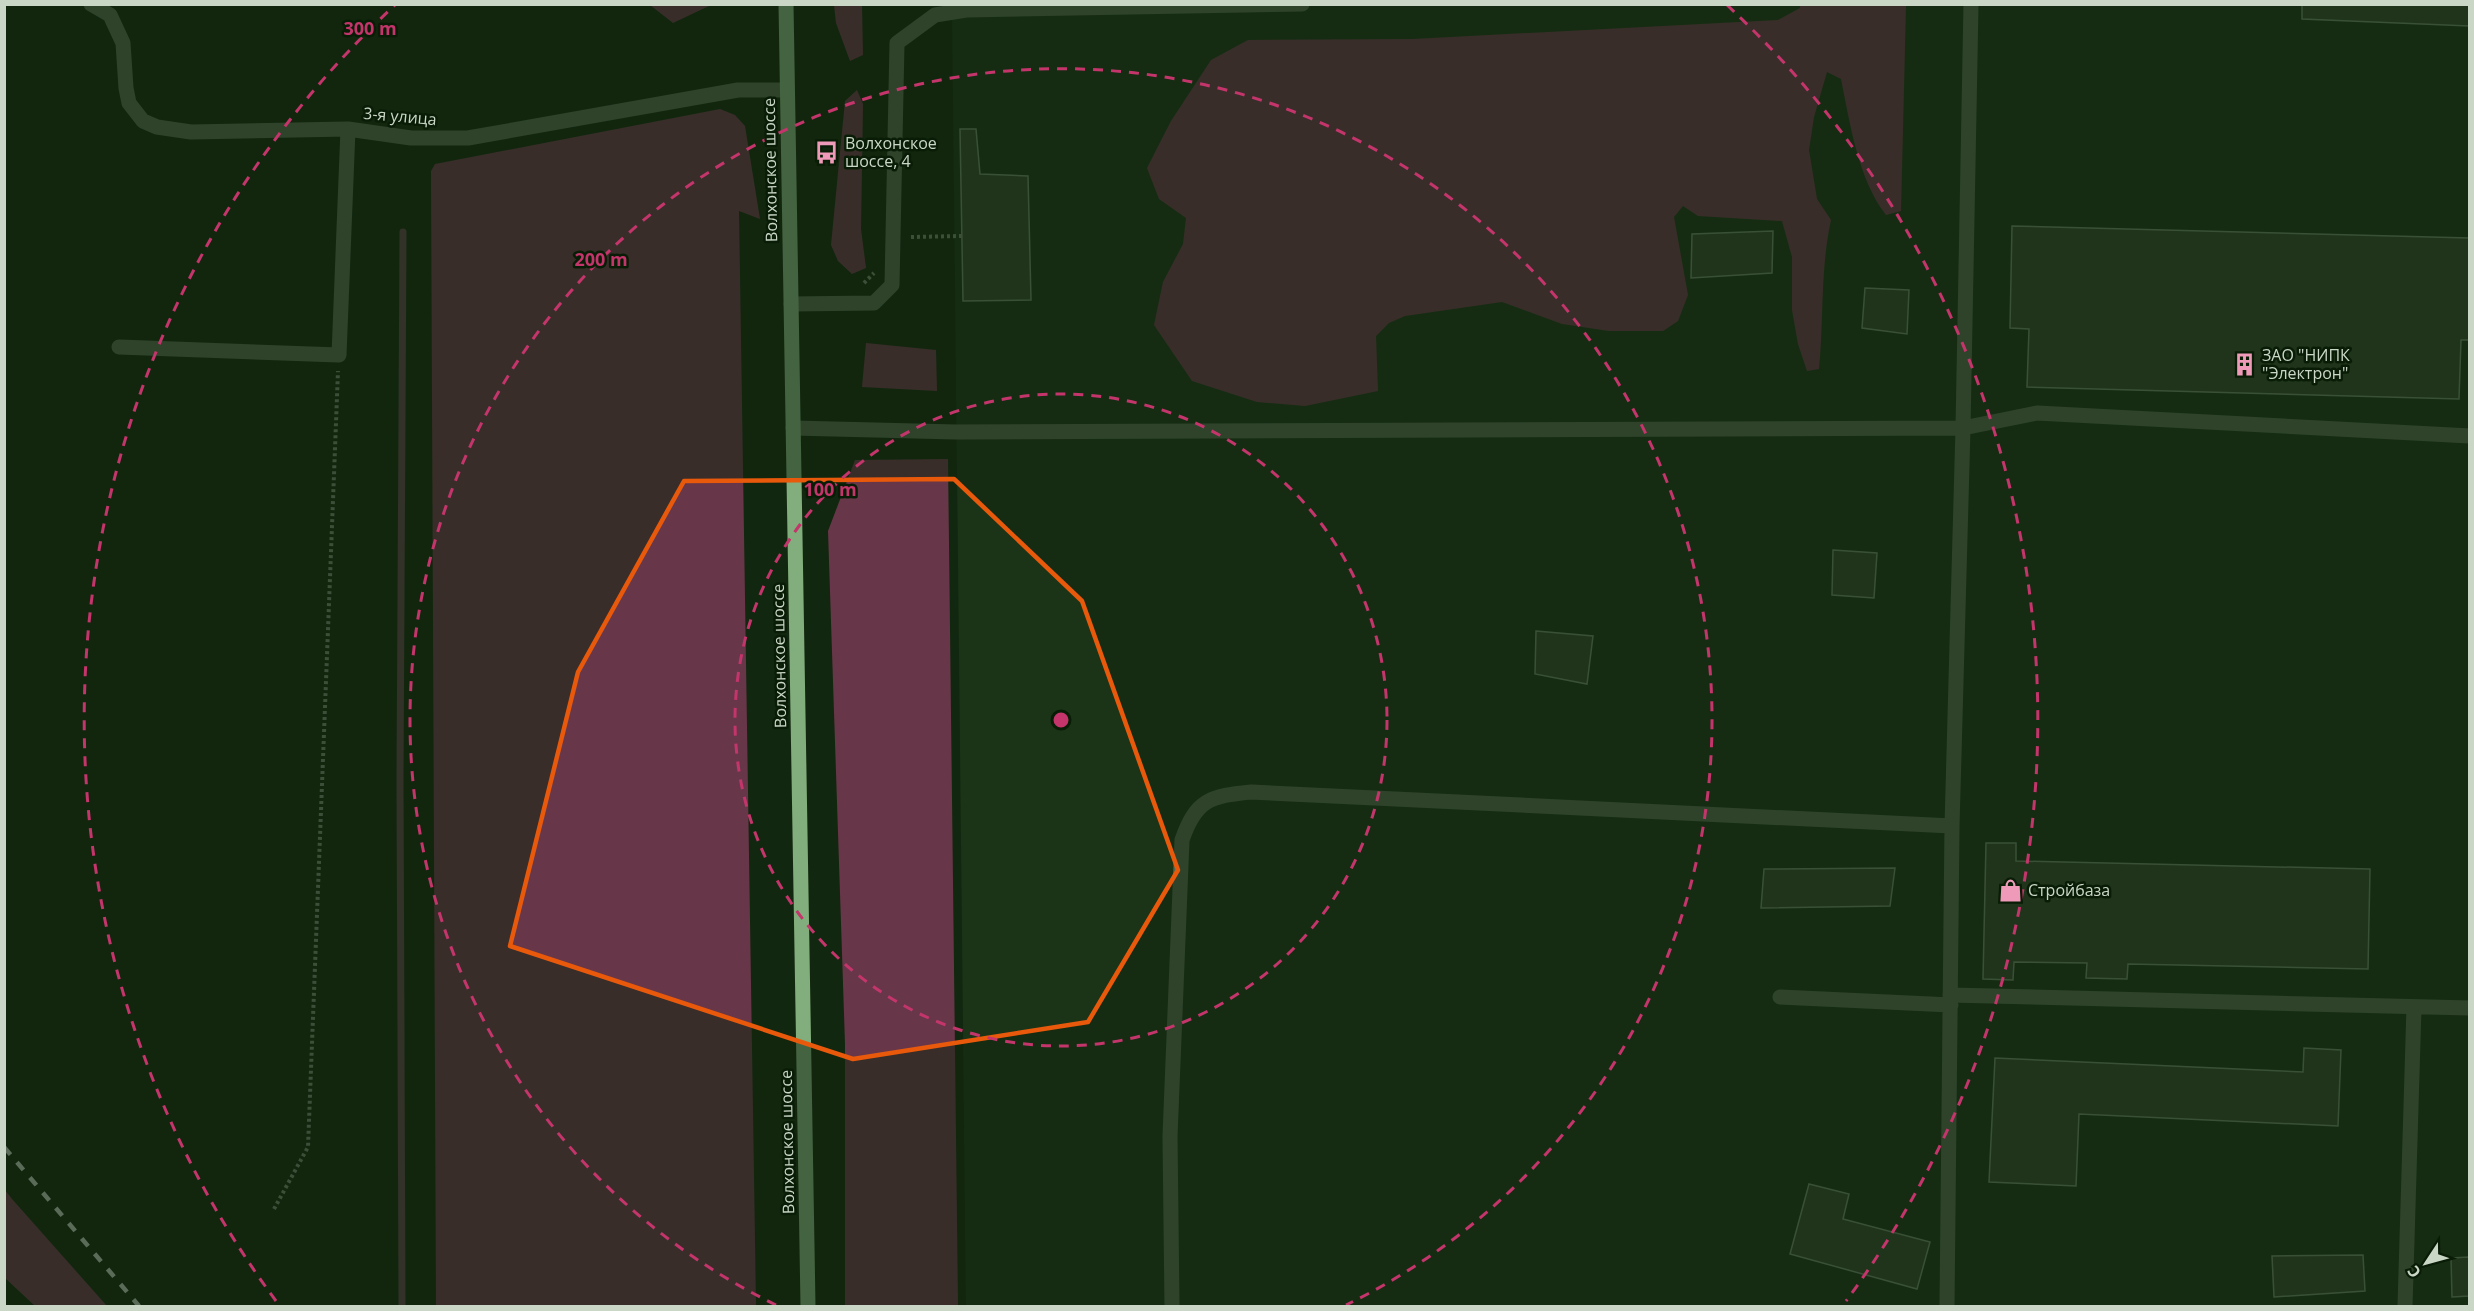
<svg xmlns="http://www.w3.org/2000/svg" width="2474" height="1311" font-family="'Open Sans',sans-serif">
	<rect width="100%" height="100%" fill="#12270f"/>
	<path fill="#1b3417" d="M952,5H2469V1306H966Z"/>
	<path fill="#673749" d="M650,5V4L711,5L673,23Z
		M834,5H862L863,55L850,61L836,23Z
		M1800,5H1906L1901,211L1886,215C1858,179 1850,123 1841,79L1827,72L1814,117L1809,150L1817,199L1831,220C1820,270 1824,319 1819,369L1807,371L1798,344L1792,310V257L1782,221L1698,216L1683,206L1674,217L1688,295L1678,321L1663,331H1609L1562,324L1502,302L1405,316L1389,323L1376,336L1378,391L1305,406L1257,402L1192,381L1154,325L1163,282L1183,244L1186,218L1159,199L1147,168L1171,121L1211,60L1248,40L1413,39L1778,20L1800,8Z
		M857,90L863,104L861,229L866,268L852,274L838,261L831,245L845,101Z
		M720,109L735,115L745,126L760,219L739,211L756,1306H436L431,171L435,164Z
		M866,343L936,350L937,391L862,387Z
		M948,459L958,1306H845V1044L828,531L855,460Z
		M5,1190L12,1199L107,1306H35L5,1278Z"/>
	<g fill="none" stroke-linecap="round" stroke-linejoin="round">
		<path stroke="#594048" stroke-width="7" d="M402,1306L400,779L403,232"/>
	</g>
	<path fill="#2f452c" stroke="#6b8367" stroke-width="1.5" d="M2302,4H2469V26L2302,19Z
		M960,129H976L980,174L1028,176L1031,300L963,301Z
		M2012,226L2469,238V340H2461L2459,399L2027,387L2029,329L2010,328Z
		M1773,231L1772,273L1691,278L1692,234Z
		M1865,288L1909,290L1907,334L1862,328Z
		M1833,550L1877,553L1874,598L1832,595Z
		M1536,631L1593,636L1587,684L1535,674Z
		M1986,843H2016V861L2370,869L2368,969L2128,964L2127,979L2086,978L2087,963L2014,962L2013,980L1983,979Z
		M1895,868L1890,906L1761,908L1764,869Z
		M2304,1048L2341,1050L2338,1126L2079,1114L2076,1186L1989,1182L1995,1058L2303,1072Z
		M1809,1184L1849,1194L1843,1219L1930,1242L1917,1289L1790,1254Z
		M2363,1255L2365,1291L2274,1297L2272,1256Z
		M2469,1257V1296L2452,1297L2451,1258Z"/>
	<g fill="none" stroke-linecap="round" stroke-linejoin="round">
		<path stroke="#6f806c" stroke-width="4" stroke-dasharray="3 3" stroke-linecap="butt" d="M911,237L962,236
			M864,283L874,273
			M274,1209L308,1147L338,371"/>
		<path stroke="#52674f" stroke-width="15" d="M91,4L110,15L123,43L126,88L129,103L143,121L157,127L191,132L348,129L411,138H468L738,90H787
			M791,304L874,303L892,285L897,43L935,15L966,10L1302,4
			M119,347L339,355L348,129
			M793,428L956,432L1963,428L2037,413L2470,436
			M1950,995L2470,1008
			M1780,997L1951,1005
			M1172,1306L1170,1136L1182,840C1196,799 1211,796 1251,792L1952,826
			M1947,1306L1952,826L1963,428L1971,4
			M2405,1306L2414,1007"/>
		<path stroke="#82ad7c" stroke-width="15" d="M786,4L808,1306"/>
		<path stroke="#b2c0af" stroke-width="4.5" stroke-dasharray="10 10" stroke-linecap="butt" d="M4,1147L139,1306"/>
	</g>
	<path d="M0 0H2474V1311H0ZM954,479L1082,601L1178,870L1088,1022L853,1059L510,946L578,672L684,481Z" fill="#12270f" fill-opacity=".55" fill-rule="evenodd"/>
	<path fill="none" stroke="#e8590c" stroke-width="4.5" stroke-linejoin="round" d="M954,479L1082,601L1178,870L1088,1022L853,1059L510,946L578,672L684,481Z"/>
	<g fill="none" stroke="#c3356b" stroke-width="3" stroke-dasharray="10 8">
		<circle cx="1061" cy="720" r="326"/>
		<path d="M776 1305A651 651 0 1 1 1346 1305"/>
		<path d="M276 1301A977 977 0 0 1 395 5M1727 5A977 977 0 0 1 1846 1301"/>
	</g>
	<defs>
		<symbol id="bus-bare" viewBox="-9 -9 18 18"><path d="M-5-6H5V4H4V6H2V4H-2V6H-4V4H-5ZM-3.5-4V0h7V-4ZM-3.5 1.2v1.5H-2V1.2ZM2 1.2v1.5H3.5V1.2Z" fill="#ef9ab8" stroke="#091d06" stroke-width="2.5" paint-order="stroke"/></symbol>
		<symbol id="building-bare" viewBox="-9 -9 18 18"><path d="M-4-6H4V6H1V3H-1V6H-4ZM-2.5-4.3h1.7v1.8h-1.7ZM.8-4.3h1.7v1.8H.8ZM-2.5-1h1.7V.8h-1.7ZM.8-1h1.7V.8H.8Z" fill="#ef9ab8" stroke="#091d06" stroke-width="2.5" paint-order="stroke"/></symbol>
		<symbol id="shop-bare" viewBox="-9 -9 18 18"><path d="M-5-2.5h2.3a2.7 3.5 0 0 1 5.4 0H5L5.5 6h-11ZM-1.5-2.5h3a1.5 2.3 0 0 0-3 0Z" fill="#ef9ab8" stroke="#091d06" stroke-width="2.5" paint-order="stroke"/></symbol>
	</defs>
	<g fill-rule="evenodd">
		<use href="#bus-bare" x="810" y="136" width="33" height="33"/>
		<use href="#building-bare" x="2228" y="348" width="33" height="33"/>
		<use href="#shop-bare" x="1994" y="874" width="33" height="33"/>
	</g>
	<g text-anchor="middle" stroke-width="5" stroke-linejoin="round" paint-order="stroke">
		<g font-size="16" fill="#cad7c7" stroke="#091d06">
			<text transform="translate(400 116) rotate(5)" y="6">3-я улица</text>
			<text transform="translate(770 170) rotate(-91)" y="6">Волхонское шоссе</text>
			<text transform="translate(779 656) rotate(-91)" y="6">Волхонское шоссе</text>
			<text transform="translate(787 1142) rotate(-91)" y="6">Волхонское шоссе</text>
		</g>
		<g font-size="16" fill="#cad7c7" stroke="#091d06" text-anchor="start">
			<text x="845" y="149">Волхонское<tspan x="845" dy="18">шоссе, 4</tspan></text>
			<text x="2262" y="361">ЗАО "НИПК<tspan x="2262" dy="18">"Электрон"</tspan></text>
			<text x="2028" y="896">Стройбаза</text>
		</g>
	</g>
	<circle cx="1061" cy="720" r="9" fill="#c3356b" stroke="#091d06" stroke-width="3"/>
	<g font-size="18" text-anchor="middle" font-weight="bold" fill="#c3356b" stroke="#091d06" stroke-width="5" stroke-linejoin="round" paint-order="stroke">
		<text x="370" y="35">300 m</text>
		<text x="601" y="266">200 m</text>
		<text x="830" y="496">100 m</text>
	</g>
	<rect width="2474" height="1311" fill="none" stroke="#cad7c7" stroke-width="12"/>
	<g transform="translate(2426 1263) rotate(234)" stroke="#091d06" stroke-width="4.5" paint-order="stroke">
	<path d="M0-4.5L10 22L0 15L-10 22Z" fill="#cad7c7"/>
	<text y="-9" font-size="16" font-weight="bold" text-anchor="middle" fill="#cad7c7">С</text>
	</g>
</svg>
